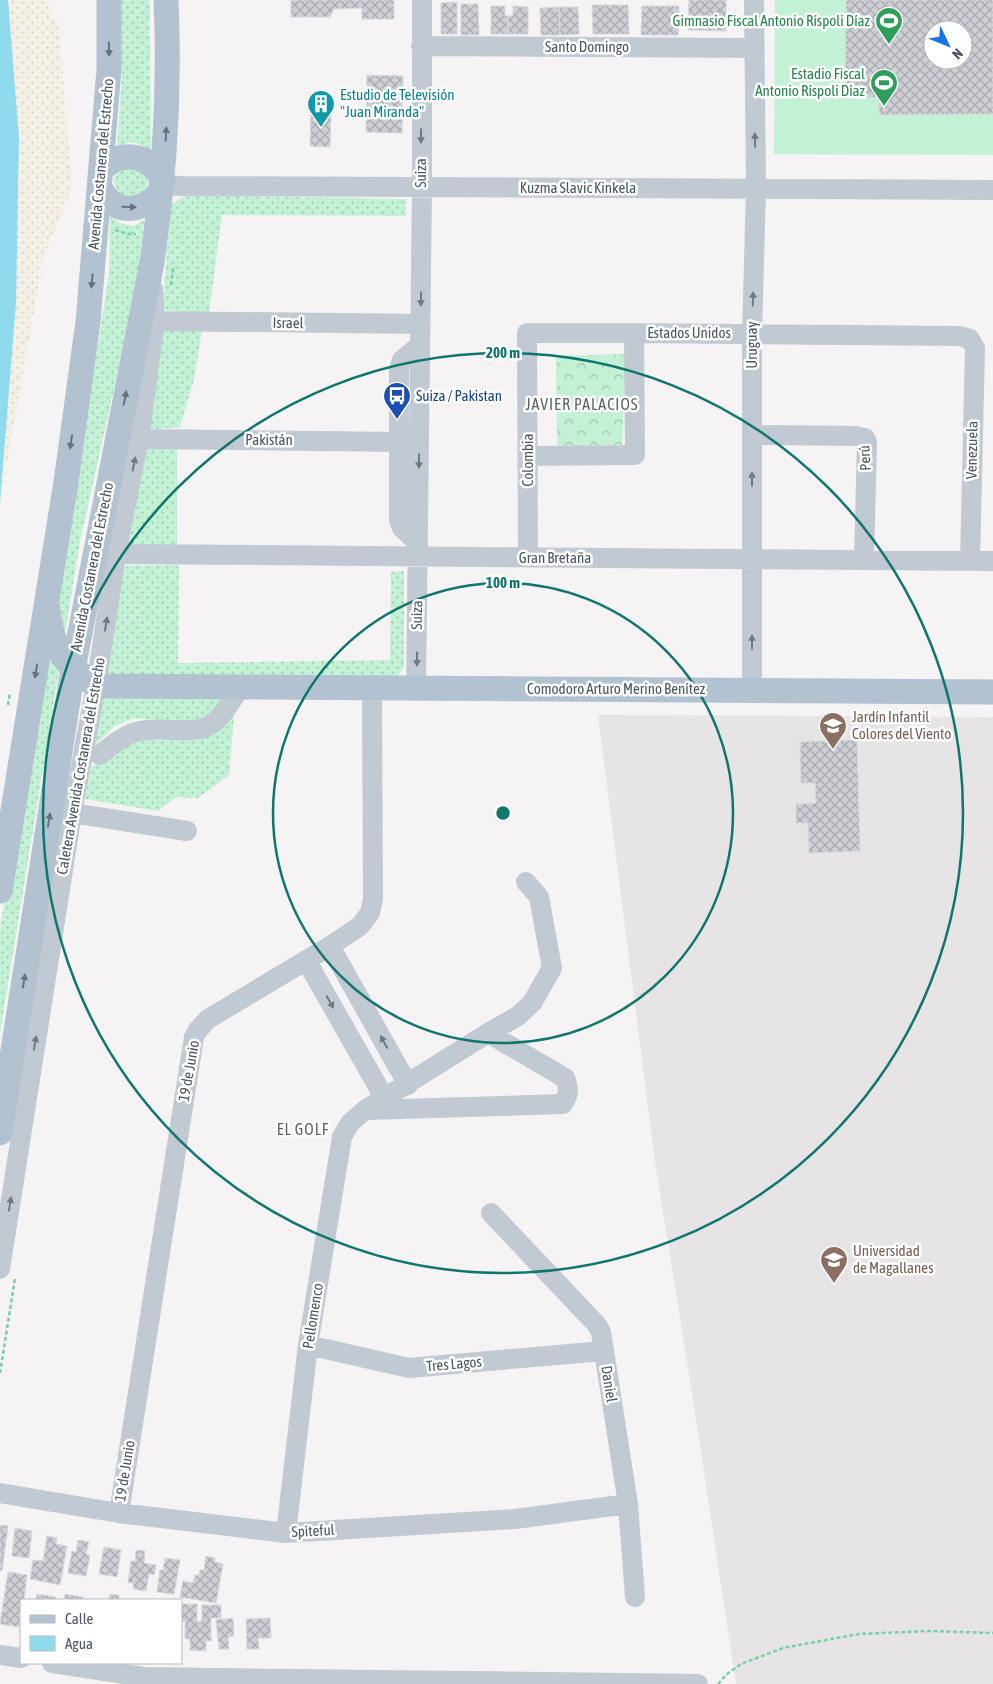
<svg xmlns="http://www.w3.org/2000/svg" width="993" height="1684" font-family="'Asap Condensed',sans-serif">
	<defs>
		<pattern id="grass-dots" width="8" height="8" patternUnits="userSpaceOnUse" patternTransform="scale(1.25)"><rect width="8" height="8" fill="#c3f1d5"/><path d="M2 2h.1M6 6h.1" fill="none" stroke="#a0c6b0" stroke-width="1.8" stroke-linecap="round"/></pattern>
		<pattern id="forest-crowns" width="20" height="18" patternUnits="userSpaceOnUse" patternTransform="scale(1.25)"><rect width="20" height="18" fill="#c3f1d5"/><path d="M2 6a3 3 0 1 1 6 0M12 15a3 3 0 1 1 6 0" fill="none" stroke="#a0c6b0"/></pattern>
		<pattern id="sand-dots" width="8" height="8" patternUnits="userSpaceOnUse" patternTransform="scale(1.25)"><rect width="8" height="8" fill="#f5f0e5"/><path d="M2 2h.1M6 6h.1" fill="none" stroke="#d4d0c7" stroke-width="1.8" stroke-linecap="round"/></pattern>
		<pattern id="building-cross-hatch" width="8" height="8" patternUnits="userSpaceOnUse" patternTransform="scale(1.25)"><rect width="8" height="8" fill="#cdcfd5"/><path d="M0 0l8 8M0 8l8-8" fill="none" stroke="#a8abb0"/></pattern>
	</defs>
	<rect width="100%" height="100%" fill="#f5f3f3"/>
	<path fill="#e6e4e5" d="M598,715L993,717V1684H736L694,1406L655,1162Z"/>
	<path fill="url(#grass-dots)" d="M115,0H150L151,151C138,142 131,138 117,148L122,73L115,27Z
		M132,165L148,178L147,188L140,196L124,197C106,179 113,174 132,165Z
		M187,195L406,199V216L222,215L209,313L162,310L171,204Z
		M110,216L120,223L134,226L144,220L137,286L80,541L64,640L55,621L109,274Z
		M202,330L194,379L180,427L146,430L158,331Z
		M143,447L177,449V547L125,546Z
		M179,565L178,663L390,660L391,572L404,571V667L396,679H107L119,566Z
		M45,656L50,657L59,670L0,1033V929Z
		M223,698L211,714L194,723L133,718L115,726L92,748L100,706L105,699Z
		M234,715L229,775L198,798L176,797L158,811L85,799L91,768L116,745Z"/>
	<path fill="url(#forest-crowns)" d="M626,354L622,445L557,446L556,356Z"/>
	<path fill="url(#sand-dots)" d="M8,0H47L49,10L59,26L72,188L44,255L1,497L16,303L19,138Z"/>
	<path fill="#c3f1d5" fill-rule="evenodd" d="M775,0H993V155L774,154ZM933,30H963V60H933Z"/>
	<path fill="#90daee" d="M0,0H8L19,138L16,303L0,503Z"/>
	<path fill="url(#building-cross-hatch)" stroke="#d7d9de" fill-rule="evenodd" d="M291,0H394V19H362V8L334,9L330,17H291Z
		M689,0H726V31L688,30Z
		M846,0H993V114L879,115V97L845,98ZM933,30H963V60H933Z
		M457,2V34H441V3Z
		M461,4H478L479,35H461Z
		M592,5H628L629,34H593Z
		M491,6H505V16H508V34H491Z
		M513,6L528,7V34H508V16H513Z
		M642,6H679L678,35H641Z
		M559,7L560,35H541L540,8Z
		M559,7H578L579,34L560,35Z
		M367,75L403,76L402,133L366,132Z
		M311,110H331L330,147L310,146Z
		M857,740L860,851L809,853L808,823H796V804L816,803L815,783H801L800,742Z
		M0,1525L8,1526L2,1571H0Z
		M15,1528L32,1531L29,1558L12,1556Z
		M47,1536L57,1538L56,1544L67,1546L60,1585L30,1579L33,1560L43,1561Z
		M78,1540L89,1542L86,1554L90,1555L86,1576L68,1573L72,1551L76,1552Z
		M104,1547L121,1550L117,1577L99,1574Z
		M136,1550L145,1551L144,1563L156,1565L154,1575L149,1574L146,1591L133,1589L134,1583H128L131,1561H135Z
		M206,1556L215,1558V1562L223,1564L216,1603L180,1597L183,1581L193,1583L195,1575H199L200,1570H204Z
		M165,1558L180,1560L174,1594L157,1592L160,1570H163Z
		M8,1572L27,1575L24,1600H21L19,1627L0,1624Z
		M37,1594L56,1597L55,1600H36Z
		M65,1594L83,1597L82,1600H64Z
		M110,1594L119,1595V1600H109Z
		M181,1604H197V1622L202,1621V1605H221V1618H211V1641H206V1651L190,1650V1639H185V1621H181Z
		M233,1618L234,1636L228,1637L229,1649H219L216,1620Z
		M270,1618L271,1638H258L259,1649H247L246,1619Z"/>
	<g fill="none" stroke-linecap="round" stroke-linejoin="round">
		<path stroke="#7ad0a6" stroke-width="2.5" stroke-dasharray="4 2.5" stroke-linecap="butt" d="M115,230L128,234H136
			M171,285L173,268
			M8,705L10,693
			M0,1373L15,1278
			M718,1684L727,1674L741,1664L783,1648L859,1634L929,1631L993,1633"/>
		<path stroke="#c1cad2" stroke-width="20" d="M421,46L754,48
			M162,185L182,186L993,190
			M155,321L420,324
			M752,435L856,436L865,438L867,442L864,560
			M139,439L399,442
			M529,456L635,455L634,333
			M418,543L402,528L399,520V369L402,360L419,346
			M116,554L993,561
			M528,557L527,333H634L959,336L970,339L975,348L970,561
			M416,688L422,188V0
			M752,691V333L756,189L754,0
			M100,755C128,731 137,728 173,730C183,730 195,731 204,728C221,722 230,702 240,688
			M72,813L187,831
			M330,946L408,1085
			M306,960L385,1099
			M368,1110L563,1104C569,1095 569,1088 565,1078L488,1033
			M491,1213L597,1325L601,1332L628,1504L635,1597
			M0,1269L72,813L96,686L116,554L139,439L155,321L153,289
			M308,1345L409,1368L603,1351
			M0,1493L119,1513L286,1533L515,1519L628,1504
			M119,1513L194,1037L198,1030L208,1019L330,946L360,926L370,913L373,899L372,688
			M286,1533L308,1345L342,1137L350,1123L365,1110L488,1033L518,1016L532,1003L552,968L539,897L526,882
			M0,1655L21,1658
			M52,1663L144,1677L698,1684"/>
		<path stroke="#b3c2d1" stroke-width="25" d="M101,170C122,149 149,154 163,180
			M100,188C115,216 141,213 161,192
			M47,603C52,649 60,659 96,686L993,692
			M0,891L66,482L88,322L109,69V0
			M0,1133L73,669L152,262C165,175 170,88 166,0"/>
	</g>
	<defs><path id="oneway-solid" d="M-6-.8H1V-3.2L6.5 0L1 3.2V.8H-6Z" transform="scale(1.25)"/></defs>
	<g fill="#64717d">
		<use href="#oneway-solid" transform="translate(109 49) rotate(89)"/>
		<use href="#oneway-solid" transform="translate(166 134) rotate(-87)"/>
		<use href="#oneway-solid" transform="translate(129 207) rotate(2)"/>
		<use href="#oneway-solid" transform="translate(92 281) rotate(95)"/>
		<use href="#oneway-solid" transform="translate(125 398) rotate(-79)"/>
		<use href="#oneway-solid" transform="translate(71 442) rotate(98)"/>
		<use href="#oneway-solid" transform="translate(36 671) rotate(99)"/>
		<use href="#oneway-solid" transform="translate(49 820) rotate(-81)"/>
		<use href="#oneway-solid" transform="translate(24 981) rotate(-81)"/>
	</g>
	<g fill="#6e7983">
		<use href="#oneway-solid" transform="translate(421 136) rotate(90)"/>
		<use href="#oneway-solid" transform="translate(755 140) rotate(-91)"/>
		<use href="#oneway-solid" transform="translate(421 299) rotate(91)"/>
		<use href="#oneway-solid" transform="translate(753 299) rotate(-88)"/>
		<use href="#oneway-solid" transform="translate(419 461) rotate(90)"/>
		<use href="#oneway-solid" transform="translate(134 464) rotate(-79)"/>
		<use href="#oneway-solid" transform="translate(752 479) rotate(-90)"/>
		<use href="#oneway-solid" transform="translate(106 624) rotate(-81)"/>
		<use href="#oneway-solid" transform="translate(752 642) rotate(-90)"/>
		<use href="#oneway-solid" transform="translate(417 659) rotate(91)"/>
		<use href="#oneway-solid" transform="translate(330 1002) rotate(60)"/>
		<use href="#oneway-solid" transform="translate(384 1042) rotate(-119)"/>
		<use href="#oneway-solid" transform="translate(35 1043) rotate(-81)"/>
		<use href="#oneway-solid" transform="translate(10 1204) rotate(-81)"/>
	</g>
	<g fill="none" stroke="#0f766e" stroke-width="2.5">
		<circle cx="503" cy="813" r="230"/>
		<circle cx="503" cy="813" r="460"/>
	</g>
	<defs>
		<symbol id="stadium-pin" viewBox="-11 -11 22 30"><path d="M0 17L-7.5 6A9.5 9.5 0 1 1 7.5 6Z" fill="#2e9e5b" stroke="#fff"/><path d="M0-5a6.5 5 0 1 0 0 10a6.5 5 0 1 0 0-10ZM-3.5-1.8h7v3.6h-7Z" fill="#fff"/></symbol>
		<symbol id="building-pin" viewBox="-11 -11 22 30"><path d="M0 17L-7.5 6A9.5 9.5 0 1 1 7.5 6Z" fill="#0f9aa8" stroke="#fff"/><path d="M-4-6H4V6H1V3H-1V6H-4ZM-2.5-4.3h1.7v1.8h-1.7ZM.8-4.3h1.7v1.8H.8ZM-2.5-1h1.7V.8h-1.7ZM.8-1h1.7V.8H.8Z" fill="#fff"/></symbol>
		<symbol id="bus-pin" viewBox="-11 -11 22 30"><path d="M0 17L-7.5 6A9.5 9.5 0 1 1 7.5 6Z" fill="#1a4fb4" stroke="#fff"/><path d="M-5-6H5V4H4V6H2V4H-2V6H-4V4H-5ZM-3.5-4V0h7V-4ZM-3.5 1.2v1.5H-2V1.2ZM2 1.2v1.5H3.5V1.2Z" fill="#fff"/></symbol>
		<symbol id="school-pin" viewBox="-11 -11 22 30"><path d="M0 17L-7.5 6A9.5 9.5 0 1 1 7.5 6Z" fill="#8d6e63" stroke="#fff"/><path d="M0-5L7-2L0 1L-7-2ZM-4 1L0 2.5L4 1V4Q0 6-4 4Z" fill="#fff"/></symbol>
		<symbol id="university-pin" viewBox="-11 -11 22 30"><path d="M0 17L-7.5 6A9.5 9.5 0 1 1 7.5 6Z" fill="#8d6e63" stroke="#fff"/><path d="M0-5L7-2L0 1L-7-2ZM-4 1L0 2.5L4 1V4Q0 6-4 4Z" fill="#fff"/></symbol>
	</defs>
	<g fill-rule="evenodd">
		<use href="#stadium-pin" x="873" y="5" width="32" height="43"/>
		<use href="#stadium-pin" x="868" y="67" width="32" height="43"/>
		<use href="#building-pin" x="305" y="88" width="32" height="43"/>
		<use href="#bus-pin" x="381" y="380" width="32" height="43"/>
		<use href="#school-pin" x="817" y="710" width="32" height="43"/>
		<use href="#university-pin" x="818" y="1244" width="32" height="43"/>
	</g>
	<g text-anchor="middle" stroke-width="5" stroke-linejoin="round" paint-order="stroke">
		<g font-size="15" fill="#27864d" stroke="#fff" text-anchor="end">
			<text x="870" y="26">Gimnasio Fiscal Antonio Ríspoli Díaz</text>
			<text x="865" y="79">Estadio Fiscal<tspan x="865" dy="17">Antonio Ríspoli Díaz</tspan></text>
		</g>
		<g font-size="15" fill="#4a5661" stroke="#fff">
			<text x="587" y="52">Santo Domingo</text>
			<text transform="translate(101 164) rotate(-85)" y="5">Avenida Costanera del Estrecho</text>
			<text transform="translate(421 173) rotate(-90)" y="5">Suiza</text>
			<text x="578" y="193">Kuzma Slavic Kinkela</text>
			<text transform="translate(288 323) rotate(1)" y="5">Israel</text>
			<text x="689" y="338">Estados Unidos</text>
			<text transform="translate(752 345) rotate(-90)" y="5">Uruguay</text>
			<text x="269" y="445">Pakistán</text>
			<text transform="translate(972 450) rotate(-89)" y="5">Venezuela</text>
			<text transform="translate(865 458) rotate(-93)" y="5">Perú</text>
			<text transform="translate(528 460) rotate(-90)" y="5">Colombia</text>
			<text x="555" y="563">Gran Bretaña</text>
			<text transform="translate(92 567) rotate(-79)" y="5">Avenida Costanera del Estrecho</text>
			<text transform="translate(417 615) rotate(-89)" y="5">Suiza</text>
			<text x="616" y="694">Comodoro Arturo Merino Benítez</text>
			<text transform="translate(81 766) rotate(-80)" y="5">Caletera Avenida Costanera del Estrecho</text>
			<text transform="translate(189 1071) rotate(-80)" y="5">19 de Junio</text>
			<text transform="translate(313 1316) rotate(-81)" y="5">Pellomenco</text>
			<text transform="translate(454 1364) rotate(-5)" y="5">Tres Lagos</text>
			<text transform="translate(609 1384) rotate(81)" y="5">Daniel</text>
			<text transform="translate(125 1471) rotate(-81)" y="5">19 de Junio</text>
			<text transform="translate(313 1531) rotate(-3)" y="5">Spiteful</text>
		</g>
		<g font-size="15" fill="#0d838f" stroke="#fff" text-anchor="start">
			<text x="340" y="100">Estudio de Televisión<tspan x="340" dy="17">"Juan Miranda"</tspan></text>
		</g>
		<g font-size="15" fill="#164399" stroke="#fff" text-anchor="start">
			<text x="416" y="401">Suiza / Pakistan</text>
		</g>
		<g font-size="15" fill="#785e54" stroke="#fff" text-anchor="start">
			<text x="852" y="722">Jardín Infantil<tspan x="852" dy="17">Colores del Viento</tspan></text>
			<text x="853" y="1256">Universidad<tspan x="853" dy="17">de Magallanes</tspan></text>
		</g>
		<g font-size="16" letter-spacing="1" fill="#5f6368" stroke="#fff">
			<text x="582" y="410">JAVIER PALACIOS</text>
			<text x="303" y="1135">EL GOLF</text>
		</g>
	</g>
	<circle cx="503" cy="813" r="8" fill="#0f766e" stroke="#fff" stroke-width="2.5"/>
	<g font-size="15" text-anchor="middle" font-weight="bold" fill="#0f766e" stroke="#fff" stroke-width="5" stroke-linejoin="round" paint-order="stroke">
		<text x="503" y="358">200 m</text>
		<text x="503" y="588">100 m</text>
	</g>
	<rect x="20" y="1599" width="162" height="65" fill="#ffffff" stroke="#b7bbc0"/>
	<rect x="30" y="1615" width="25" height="8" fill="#b3c2d1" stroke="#b7bbc0"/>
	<text x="65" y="1624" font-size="15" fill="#4a5661">Calle</text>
	<rect x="30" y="1636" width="25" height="15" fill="#90daee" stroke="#b7bbc0"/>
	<text x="65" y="1649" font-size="15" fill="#4a5661">Agua</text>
	<g transform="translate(948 45) rotate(133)"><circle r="24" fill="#ffffff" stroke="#b7bbc0"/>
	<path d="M0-4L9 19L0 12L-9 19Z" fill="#1a73e8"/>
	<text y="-8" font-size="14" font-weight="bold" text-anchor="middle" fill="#4a5661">N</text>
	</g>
</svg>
